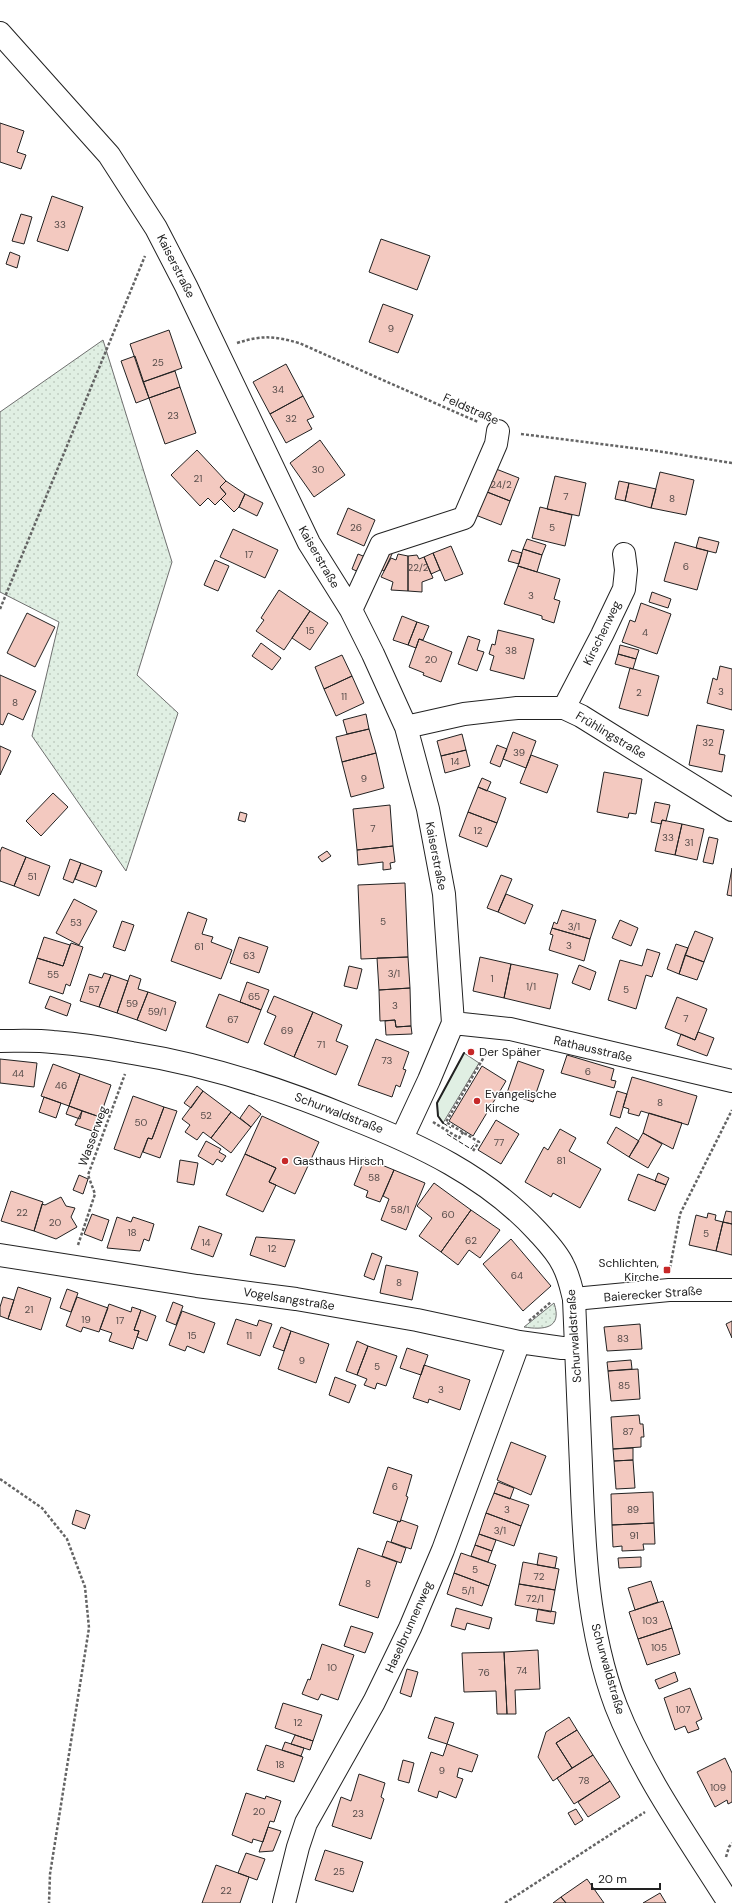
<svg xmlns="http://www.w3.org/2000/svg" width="732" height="1903" font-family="'DM Sans',sans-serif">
	<defs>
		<pattern id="grass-dots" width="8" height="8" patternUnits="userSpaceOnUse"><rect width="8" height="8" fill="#e0efe3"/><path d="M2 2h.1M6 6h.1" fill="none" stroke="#c0cdc2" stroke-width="1.8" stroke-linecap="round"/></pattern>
	</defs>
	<rect width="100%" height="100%" fill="#fff"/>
	<path fill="url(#grass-dots)" stroke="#6f6f6f" d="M103,340L172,562L137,675L178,713L126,871L32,736L59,622L0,592V412Z
		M554,1303C563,1329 543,1330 524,1327Z"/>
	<path fill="#e0efe3" stroke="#6f6f6f" d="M464,1053L479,1063L443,1123L438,1116L437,1103Z"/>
	<path fill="#f3c9c0" stroke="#222" d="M0,123L24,131L17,152L26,155L21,169L0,162Z
		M52,196L83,207L68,251L37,241Z
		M21,214L32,217L24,244L12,241Z
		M381,239L430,256L417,290L369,272Z
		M10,252L20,256L17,268L6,264Z
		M383,304L413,315L398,353L369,342Z
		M169,330L182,368L143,382L130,344Z
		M135,356L149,398L136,403L121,361Z
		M286,364L303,396L270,414L253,382Z
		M175,371L180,387L149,398L143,382Z
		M180,387L196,433L165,444L149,398Z
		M303,396L314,417L307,420L312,429L286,443L270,414Z
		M320,440L345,475L314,497L290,463Z
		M197,450L226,481L220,487L226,494L215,505L208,498L200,506L171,475Z
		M491,467L519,478L510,501L482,490Z
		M660,472L694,480L686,515L651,508Z
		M555,476L586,483L579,516L547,509Z
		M226,481L245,494L239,507L234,512L221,499L226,494L220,487Z
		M619,481L629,483L625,501L615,499Z
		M629,483L656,489L651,508L625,501Z
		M482,490L510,501L501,525L473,514Z
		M245,494L263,503L257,516L239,507Z
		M540,507L572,515L565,546L532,538Z
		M348,508L375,520L364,546L337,534Z
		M233,529L278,550L265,578L220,557Z
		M699,537L719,542L716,553L696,548Z
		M527,539L546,545L542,555L523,549Z
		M675,542L708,551L697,590L664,581Z
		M451,546L463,574L445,581L433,553Z
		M384,549L392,554L384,571L375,566Z
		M523,549L542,555L537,572L518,566Z
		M512,550L522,553L519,564L508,561Z
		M433,553L440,570L431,574L424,557Z
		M358,554L368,558L361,573L352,569Z
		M398,554L408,556V591L391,590L393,582L381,577L391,558L396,560Z
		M417,555L419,559L424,557L433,578L422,582V592L408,591V556Z
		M215,560L229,566L218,591L204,585Z
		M518,566L560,579L554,599L560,601L554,623L542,619V616L504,604Z
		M279,590L310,611L284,650L256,631L264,620L261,618Z
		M652,592L671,599L668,608L649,602Z
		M641,603L671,614L657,654L622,642L630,620L635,622Z
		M310,611L328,623L310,650L292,638Z
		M27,613L55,627L35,667L7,653Z
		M402,616L417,622L408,645L393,640Z
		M417,622L429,626L423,640L419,639L416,648L408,645Z
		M498,630L534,639L524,679L490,670L494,656L489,654L492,644L495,645Z
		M468,636L480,640L477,650L484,652L477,671L458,664Z
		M419,639L452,652L441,682L423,675L424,673L409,667Z
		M261,643L281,658L272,670L252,656Z
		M620,645L639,650L636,659L618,654Z
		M618,654L636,659L633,669L615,664Z
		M342,655L352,676L324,689L315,667Z
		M720,666L732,669V710L707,703L713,678L717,680Z
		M630,668L659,676L648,716L619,708Z
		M0,675L36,691L23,720L8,713L3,725L0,724Z
		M352,676L364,703L336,716L324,689Z
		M366,714L369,729L347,734L343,720Z
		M697,725L724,730L719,754L725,755L722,772L689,765Z
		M369,729L376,753L342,762L336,737Z
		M513,732L536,741L526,768L503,759Z
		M462,734L466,750L441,756L437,741Z
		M497,745L507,749L500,767L490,763Z
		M0,746L11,751L0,775Z
		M466,750L470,766L445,773L441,756Z
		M376,753L384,788L351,797L342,762Z
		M531,755L558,765L547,793L520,783Z
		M604,772L642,779L636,814L629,813L628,818L597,812Z
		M482,778L491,782L487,791L478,787Z
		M478,787L506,798L497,823L468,812Z
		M53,793L68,807L41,836L26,821Z
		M655,802L670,805L666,821L662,820L661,824L651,822Z
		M390,805L393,846L357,850L353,809Z
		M240,812L247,814L245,822L238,820Z
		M468,812L497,823L487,847L459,836Z
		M662,820L682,824L675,855L655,851Z
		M682,824L704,829L697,860L675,855Z
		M709,837L718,839L713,864L703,862Z
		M393,846L395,862L390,863L391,869L383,870V862L358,865L357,850Z
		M2,847L26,857L14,886L0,881V852Z
		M327,851L331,856L322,862L318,857Z
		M26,857L50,866L39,896L14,886Z
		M70,859L81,863L73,883L63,879Z
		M81,863L102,871L96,887L75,879Z
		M732,868V896L727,895Z
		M501,875L512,879L498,912L487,908Z
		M405,883L408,957L361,959L358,885Z
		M506,894L533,905L525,924L498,912Z
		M74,899L97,911L79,945L56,933Z
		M562,910L596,920L590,939L552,928L554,922L557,924Z
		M188,912L207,919L202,934L213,937L211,942L232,950L221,979L171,961Z
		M620,920L638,928L631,946L612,938Z
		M122,921L134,925L125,951L113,947Z
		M552,928L590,939L584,961L549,950L553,935L550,934Z
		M695,931L713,938L704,962L685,955Z
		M44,937L70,945L63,966L37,958Z
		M239,937L268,947L259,973L230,963Z
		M71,943L83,947L70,986L66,984L63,994L29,983L37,958L63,966Z
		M676,944L688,948L679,974L667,969Z
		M647,949L660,953L652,977L646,975L636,1009L608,1000L620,960L642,966Z
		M685,955L704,962L697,980L679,974Z
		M408,957L410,988L379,990L377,958Z
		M480,957L511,964L504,998L473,991Z
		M511,964L558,974L550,1009L504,998Z
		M579,965L596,972L590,990L572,983Z
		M349,966L362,969L357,989L344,986Z
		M104,973L111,975L99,1007L80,1001L89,974L102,978Z
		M111,975L128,981L117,1013L99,1007Z
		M130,975L141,979L138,989L148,992L137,1020L117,1013Z
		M247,982L269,990L261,1010L240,1002Z
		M410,988L411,1026L396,1027L395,1020L380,1021L379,990Z
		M148,992L176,1002L166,1031L137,1020Z
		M219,994L261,1010L248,1043L206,1027Z
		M50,996L71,1004L67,1016L45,1008Z
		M274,996L313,1012L294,1057L264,1044L276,1016L267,1012Z
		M677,997L707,1009L695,1040L665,1028Z
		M313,1012L342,1025L336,1041L348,1046L336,1075L294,1057Z
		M395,1020L396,1027L411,1026L412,1034L386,1035L385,1021Z
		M698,1032L714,1038L707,1056L677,1045L681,1034L695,1040Z
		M376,1039L409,1052L403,1069L406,1070L400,1087L396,1085L392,1097L358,1085Z
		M567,1055L614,1069L611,1080L616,1081L614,1088L561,1073Z
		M0,1059L37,1063L34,1087L0,1083Z
		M518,1061L544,1070L533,1102L507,1093Z
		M53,1064L80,1074L69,1106L41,1096Z
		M482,1066L506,1081L473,1136L449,1121Z
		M80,1074L111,1085L100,1117L69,1106Z
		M632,1077L697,1096L688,1125L641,1111L639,1116L628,1113L629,1109L623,1107Z
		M197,1086L203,1091L191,1108L184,1103Z
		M203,1091L231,1112L211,1138L203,1132L197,1140L185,1132L190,1125L182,1119Z
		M617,1091L627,1094L620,1118L610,1115Z
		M133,1096L164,1107L152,1139L148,1138L140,1158L114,1149Z
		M44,1097L61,1103L56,1118L39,1112Z
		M249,1105L261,1114L251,1127L240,1118Z
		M69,1106L82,1111L80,1119L66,1114Z
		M164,1107L177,1111L160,1158L143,1152L148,1138L152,1139Z
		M82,1111L100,1117L95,1132L75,1125Z
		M231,1112L251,1127L231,1153L211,1138Z
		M649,1113L682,1123L673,1149L643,1133Z
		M262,1116L319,1142L295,1194L269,1182L276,1168L245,1154Z
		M496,1120L519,1134L501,1164L478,1150Z
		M616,1127L639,1141L629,1157L607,1143Z
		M560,1129L576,1138L569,1151L601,1169L580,1208L553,1193L551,1197L525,1182L544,1147L548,1150Z
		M643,1133L662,1144L648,1168L629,1157Z
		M206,1141L221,1149L219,1152L226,1156L222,1162L217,1159L213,1165L198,1156Z
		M245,1154L276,1168L269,1182L276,1185L263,1212L226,1195Z
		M365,1158L394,1170L380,1202L366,1197L368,1191L354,1185Z
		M180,1160L198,1163L194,1185L177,1182Z
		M394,1170L425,1183L406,1230L381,1220L389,1199L383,1196Z
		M658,1173L669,1178L666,1185L655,1181Z
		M638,1174L666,1185L655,1211L628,1200Z
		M79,1175L88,1179L83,1194L73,1190Z
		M434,1183L471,1210L441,1252L419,1236L432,1218L417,1206Z
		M11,1191L43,1202L34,1231L1,1221Z
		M61,1197L66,1206L75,1208L71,1217L77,1227L56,1239L34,1231L42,1204L45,1205Z
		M471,1210L500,1230L480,1258L469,1250L458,1265L441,1252Z
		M726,1211L732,1212V1224L723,1222Z
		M708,1213L716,1215L715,1220L723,1222L716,1251L689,1245L696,1215L707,1218Z
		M92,1214L109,1220L102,1241L84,1234Z
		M117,1217L131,1222L133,1217L154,1224L149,1241L144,1239L140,1251L107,1248Z
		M723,1222L732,1224V1255L716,1251Z
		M199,1226L222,1234L213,1257L191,1249Z
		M256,1237L295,1240L285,1267L250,1255Z
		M511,1239L551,1286L523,1311L483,1264Z
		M372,1253L382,1257L374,1280L364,1276Z
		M386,1265L418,1272L412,1300L380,1293Z
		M18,1287L51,1298L41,1330L8,1319Z
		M67,1289L78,1293L71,1312L60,1308Z
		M3,1297L14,1300L8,1319L0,1316V1307Z
		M77,1297L108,1308L99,1332L83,1327L81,1332L66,1326Z
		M173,1302L183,1306L176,1325L166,1321Z
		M109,1304L131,1312L132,1307L141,1310L134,1330L139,1331L133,1349L109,1341L112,1333L100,1329Z
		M141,1310L156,1316L147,1341L137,1337L139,1331L134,1330Z
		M182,1311L215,1323L204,1353L187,1346L185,1351L169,1345Z
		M236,1319L257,1326L259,1320L272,1324L260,1356L227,1344Z
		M732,1321V1338L726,1324Z
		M640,1324L642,1349L607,1351L604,1327Z
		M281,1327L291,1331L284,1351L273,1347Z
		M291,1331L329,1344L316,1383L278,1369Z
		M357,1341L368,1346L357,1375L346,1371Z
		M368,1346L397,1356L386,1386L377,1383L375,1389L364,1385L367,1379L357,1375Z
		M407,1348L428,1355L421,1375L400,1368Z
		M631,1360L632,1369L608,1371L607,1362Z
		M424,1365L470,1380L460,1410L429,1399L428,1403L413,1398Z
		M638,1369L640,1399L611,1401L608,1371Z
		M335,1377L356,1385L349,1403L329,1395Z
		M639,1415L640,1424H643L644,1437H641V1447L613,1449L611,1417Z
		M511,1442L546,1456L531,1495L497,1480Z
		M633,1448V1460L614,1461L613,1449Z
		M633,1460L635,1488L616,1489L614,1461Z
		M388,1467L412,1475L406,1496L408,1497L400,1522L373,1513Z
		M498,1482L514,1488L510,1499L494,1493Z
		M653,1492L654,1523L612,1525L611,1494Z
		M494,1493L529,1505L521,1526L486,1513Z
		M76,1510L90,1515L85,1529L72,1524Z
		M486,1513L521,1526L514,1546L479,1534Z
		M401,1520L418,1526L411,1549L391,1542L398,1521L400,1522Z
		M654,1523L655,1544H643L644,1550L622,1551V1546L613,1547L612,1525Z
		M479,1534L496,1540L492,1551L475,1545Z
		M387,1541L406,1548L401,1563L382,1556Z
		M475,1545L492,1551L488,1562L471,1556Z
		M358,1548L397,1562L378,1618L339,1605Z
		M461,1553L496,1565L489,1586L454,1573Z
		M539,1553L557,1557L555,1568L537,1565Z
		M641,1557V1567L619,1568L618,1558Z
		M523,1562L559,1569L555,1590L519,1584Z
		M454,1573L489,1586L482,1606L447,1594Z
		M651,1581L658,1602L635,1610L628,1588Z
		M519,1584L555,1590L551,1612L515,1605Z
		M663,1601L672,1628L638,1639L629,1612Z
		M456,1608L492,1618L489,1629L467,1623L465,1630L451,1626Z
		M538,1609L556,1612L554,1624L536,1621Z
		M351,1626L373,1633L365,1653L344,1646Z
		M672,1628L680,1654L647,1665L638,1639Z
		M322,1644L354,1655L338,1700L321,1694L318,1700L302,1694L308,1679L310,1680Z
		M538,1650L540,1689L515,1690L516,1714H507L504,1652Z
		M504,1652L507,1714H497L496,1691L464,1692L462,1653Z
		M407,1669L418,1672L411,1697L400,1693Z
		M675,1672L678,1681L659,1689L655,1680Z
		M690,1688L702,1719L696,1722L699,1729L688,1733L685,1726L675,1730L664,1698Z
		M283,1703L322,1715L313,1741L275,1728Z
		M435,1717L454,1723L447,1744L428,1738Z
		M569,1717L577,1730L556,1743L572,1768L553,1781L538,1757L546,1732Z
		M577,1730L593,1755L572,1768L556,1743Z
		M295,1735L313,1741L310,1750L291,1744Z
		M285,1742L304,1748L301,1756L282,1750Z
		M447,1744L478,1755L472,1772L459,1768L457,1777L463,1779L456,1798L439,1791L437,1798L418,1791L431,1752L443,1756Z
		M266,1745L303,1757L294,1782L257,1770Z
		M593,1755L610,1781L574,1804L557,1778Z
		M725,1758L732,1773V1802L728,1804L727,1800L715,1807L697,1772Z
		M403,1760L414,1763L409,1783L398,1780Z
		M359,1774L385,1783L381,1797L384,1799L371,1839L332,1826L341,1797L351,1801Z
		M610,1781L620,1797L588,1817L578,1802Z
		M246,1793L265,1799L266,1796L281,1801L274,1822L270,1821L263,1842L253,1839L252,1843L232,1835Z
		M576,1809L583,1820L575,1825L568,1813Z
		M268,1827L281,1831L273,1851L259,1852Z
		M325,1850L363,1862L353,1892L315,1880Z
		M246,1853L265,1859L257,1880L238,1873Z
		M216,1865L249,1877L240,1903H202Z
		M587,1879L604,1903H566L561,1897Z
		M660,1893L666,1903H643Z
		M561,1897L566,1903H553Z"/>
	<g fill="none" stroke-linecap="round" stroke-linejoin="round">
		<defs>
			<path id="minor" d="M0,33L109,155L156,228L186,286L309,543L351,610L373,654L406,727L428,809L444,894L453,1023L429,1080L402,1138
				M351,610L381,545L464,518L496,444L498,431
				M564,708L602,635L624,589L626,570L624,554
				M406,727L464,714L517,708H564L581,716L732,810
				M453,1023L510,1029L732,1081
				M0,1255L197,1286L296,1299L417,1320L519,1342L562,1348H576
				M574,1299L669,1290H732
				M284,1903L298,1847L306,1823L374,1702L410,1628L443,1550L519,1342"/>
			<path id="major" d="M0,1041C18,1041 36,1040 53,1042C79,1044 106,1048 132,1053C208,1065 281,1089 351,1118C420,1145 486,1176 537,1231C546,1241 557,1252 563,1265C569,1276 571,1287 574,1299C576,1355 579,1410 581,1466C584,1547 587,1629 616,1706C644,1777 689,1839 729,1903"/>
		</defs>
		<use href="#minor" stroke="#222" stroke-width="24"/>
		<use href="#major" stroke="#222" stroke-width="24"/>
		<path stroke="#646464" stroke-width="2.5" stroke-dasharray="3 2" stroke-linecap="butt" d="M237,343C262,335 274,336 299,343L478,422
			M521,434L657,451L732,463
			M0,609L145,256
			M433,1122L459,1138L464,1131
			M473,1151L479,1142L446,1122L488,1050
			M78,1245L95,1194L88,1175L125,1074
			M670,1268L680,1214L732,1110
			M529,1321L551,1302
			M0,1479L42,1508L67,1539L85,1587L89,1628L50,1874L49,1903
			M726,1857L729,1847L732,1843
			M505,1903L645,1812"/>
		<use href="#minor" stroke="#fff" stroke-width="22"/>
		<use href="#major" stroke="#fff" stroke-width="22"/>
		<path stroke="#222" stroke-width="1" stroke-dasharray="5 2" stroke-linecap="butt" d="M443,1123L451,1128
			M447,1134L471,1149L475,1143"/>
		<path stroke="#222" stroke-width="2" d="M443,1123L438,1116L437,1103L464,1053"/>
	</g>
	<g fill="#c62828" stroke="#fff" stroke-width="1.5">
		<circle cx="471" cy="1052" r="4"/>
		<circle cx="477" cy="1101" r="4"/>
		<circle cx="285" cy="1161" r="4"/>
		<rect x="663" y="1266" width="8" height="8" rx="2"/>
	</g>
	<g text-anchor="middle" stroke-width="3" stroke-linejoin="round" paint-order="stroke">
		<g font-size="10" fill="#564c4a">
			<text x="60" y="228">33</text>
			<text x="391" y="332">9</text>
			<text x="158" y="366">25</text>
			<text x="278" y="393">34</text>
			<text x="173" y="419">23</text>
			<text x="291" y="422">32</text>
			<text x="318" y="473">30</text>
			<text x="198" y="482">21</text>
			<text x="501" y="488">24/2</text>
			<text x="566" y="500">7</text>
			<text x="672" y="502">8</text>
			<text x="356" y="531">26</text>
			<text x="552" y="531">5</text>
			<text x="249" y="558">17</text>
			<text x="686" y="570">6</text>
			<text x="418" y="571">22/2</text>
			<text x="531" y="599">3</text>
			<text x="310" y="634">15</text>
			<text x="645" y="636">4</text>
			<text x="511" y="654">38</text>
			<text x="431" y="663">20</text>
			<text x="721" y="695">3</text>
			<text x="639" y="696">2</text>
			<text x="344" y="700">11</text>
			<text x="15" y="706">8</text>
			<text x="708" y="746">32</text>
			<text x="519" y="756">39</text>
			<text x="455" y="765">14</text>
			<text x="364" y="782">9</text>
			<text x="373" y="832">7</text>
			<text x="478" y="834">12</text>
			<text x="668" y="841">33</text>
			<text x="689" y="846">31</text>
			<text x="32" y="880">51</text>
			<text x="383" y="925">5</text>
			<text x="76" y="926">53</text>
			<text x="574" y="930">3/1</text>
			<text x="569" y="949">3</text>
			<text x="199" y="950">61</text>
			<text x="249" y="959">63</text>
			<text x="394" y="977">3/1</text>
			<text x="53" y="978">55</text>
			<text x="492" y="982">1</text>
			<text x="531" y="990">1/1</text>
			<text x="94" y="993">57</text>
			<text x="626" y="993">5</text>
			<text x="254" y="1000">65</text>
			<text x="132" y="1007">59</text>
			<text x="395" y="1009">3</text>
			<text x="157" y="1015">59/1</text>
			<text x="686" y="1022">7</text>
			<text x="233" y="1023">67</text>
			<text x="287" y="1034">69</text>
			<text x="321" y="1048">71</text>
			<text x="387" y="1064">73</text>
			<text x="588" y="1075">6</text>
			<text x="18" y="1077">44</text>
			<text x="61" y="1089">46</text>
			<text x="660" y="1106">8</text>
			<text x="206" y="1119">52</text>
			<text x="141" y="1126">50</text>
			<text x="499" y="1146">77</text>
			<text x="561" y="1164">81</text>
			<text x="374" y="1181">58</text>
			<text x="400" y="1213">58/1</text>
			<text x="22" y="1216">22</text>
			<text x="448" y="1218">60</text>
			<text x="55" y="1226">20</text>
			<text x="132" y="1236">18</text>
			<text x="706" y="1237">5</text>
			<text x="471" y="1244">62</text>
			<text x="206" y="1246">14</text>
			<text x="272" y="1252">12</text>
			<text x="517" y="1279">64</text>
			<text x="399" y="1286">8</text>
			<text x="29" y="1313">21</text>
			<text x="86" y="1323">19</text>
			<text x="120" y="1324">17</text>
			<text x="192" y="1339">15</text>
			<text x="249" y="1339">11</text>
			<text x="623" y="1342">83</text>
			<text x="302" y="1364">9</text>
			<text x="377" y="1370">5</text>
			<text x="624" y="1389">85</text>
			<text x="441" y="1393">3</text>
			<text x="628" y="1435">87</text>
			<text x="395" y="1490">6</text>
			<text x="507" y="1513">3</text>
			<text x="633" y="1513">89</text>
			<text x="500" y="1534">3/1</text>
			<text x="634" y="1539">91</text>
			<text x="475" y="1573">5</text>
			<text x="539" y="1580">72</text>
			<text x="368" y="1587">8</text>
			<text x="468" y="1594">5/1</text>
			<text x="535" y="1602">72/1</text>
			<text x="650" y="1624">103</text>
			<text x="659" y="1651">105</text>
			<text x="332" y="1671">10</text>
			<text x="522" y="1674">74</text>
			<text x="484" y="1676">76</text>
			<text x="683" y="1713">107</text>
			<text x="298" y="1726">12</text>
			<text x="280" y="1768">18</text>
			<text x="442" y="1774">9</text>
			<text x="584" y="1784">78</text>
			<text x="718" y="1791">109</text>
			<text x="259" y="1815">20</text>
			<text x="358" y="1817">23</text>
			<text x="339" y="1875">25</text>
			<text x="226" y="1894">22</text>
		</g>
		<g font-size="12" fill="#222" stroke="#fff">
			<text transform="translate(176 266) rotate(63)" y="4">Kaiserstraße</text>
			<text transform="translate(471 409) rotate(24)" y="4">Feldstraße</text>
			<text transform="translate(319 557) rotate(60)" y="4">Kaiserstraße</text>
			<text transform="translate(602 633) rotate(-64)" y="4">Kirschenweg</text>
			<text transform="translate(611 735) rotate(31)" y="4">Frühlingstraße</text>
			<text transform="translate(436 856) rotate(79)" y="4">Kaiserstraße</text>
			<text transform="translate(593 1049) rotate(13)" y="4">Rathausstraße</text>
			<text transform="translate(339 1113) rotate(21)" y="4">Schurwaldstraße</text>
			<text transform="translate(93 1136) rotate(-70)" y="4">Wasserweg</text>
			<text transform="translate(653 1294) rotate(-4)" y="4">Baierecker Straße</text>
			<text transform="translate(289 1299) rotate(9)" y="4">Vogelsangstraße</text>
			<text transform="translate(574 1336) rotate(-94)" y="4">Schurwaldstraße</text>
			<text transform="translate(409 1627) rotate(-66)" y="4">Haselbrunnenweg</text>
			<text transform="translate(608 1669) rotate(74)" y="4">Schurwaldstraße</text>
		</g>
		<g font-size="12" fill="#222" stroke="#fff" text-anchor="start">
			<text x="479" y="1056">Der Späher</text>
			<text x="485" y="1098">Evangelische<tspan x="485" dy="14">Kirche</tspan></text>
			<text x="293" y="1165">Gasthaus Hirsch</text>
			<text x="659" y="1267" text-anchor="end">Schlichten,<tspan x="659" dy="14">Kirche</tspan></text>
		</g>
	</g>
	<path d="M592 1883v6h68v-6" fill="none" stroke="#222222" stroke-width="2"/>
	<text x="598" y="1883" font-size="12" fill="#222222" stroke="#ffffff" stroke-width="3" paint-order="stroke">20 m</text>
</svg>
